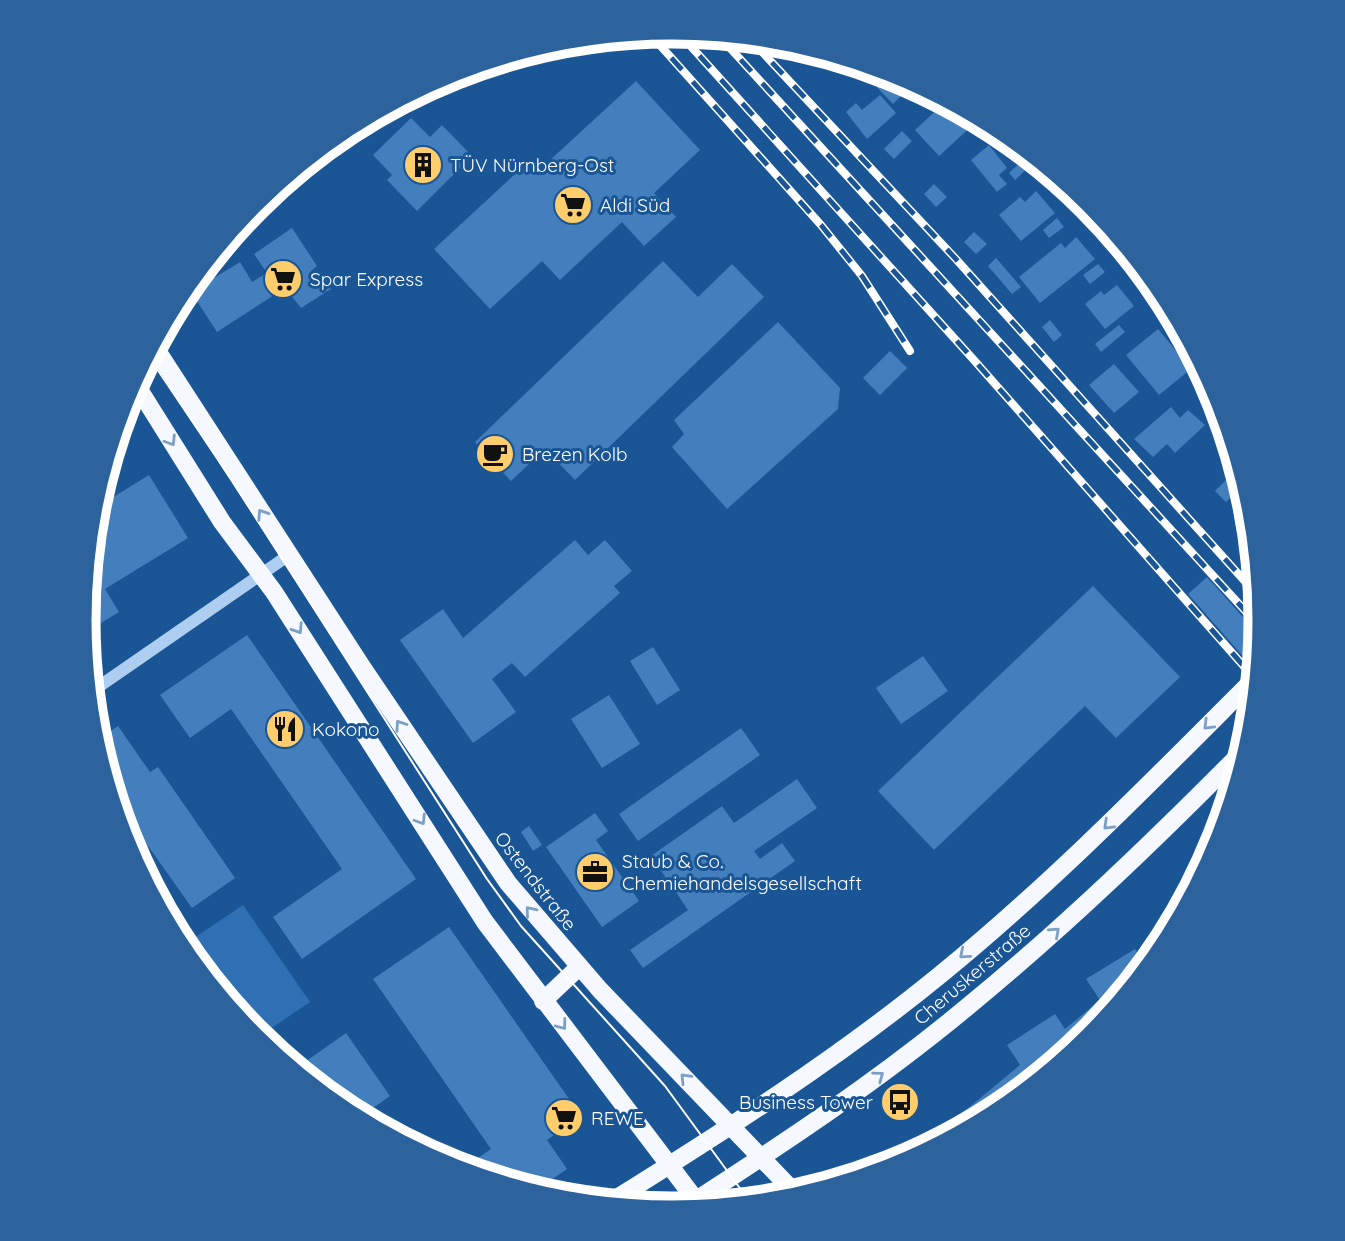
<svg xmlns="http://www.w3.org/2000/svg" width="1345" height="1241" font-family="Quicksand,sans-serif">
	<rect width="100%" height="100%" fill="#1a5595"/>
	<path fill="#2e70b3" d="M243,905L310,1002L257,1038L182,946Z"/>
	<path fill="#437fbc" d="M874,69L898,76L913,84L893,104L867,77Z
		M636,81L700,150L654,193L676,217L644,246L622,222L560,280L542,261L490,309L434,249L527,163L536,173Z
		M880,95L896,113L867,139L846,112L856,103L862,110Z
		M945,102L963,111L974,124L939,156L915,130Z
		M411,118L430,137L442,125L472,156L417,211L387,180L392,175L373,155Z
		M902,131L912,141L894,159L884,149Z
		M989,145L1007,168L999,175L1007,184L997,192L971,160Z
		M1024,159L1030,166L1015,180L1009,173Z
		M934,184L947,197L936,207L924,194Z
		M1036,191L1055,213L1021,241L999,215L1020,197L1025,202Z
		M1057,218L1064,227L1049,238L1043,230Z
		M292,228L317,266L311,271L316,276L322,272L331,289L301,308L290,294L298,290L294,282L217,332L191,292L240,262L252,282L267,273L254,254Z
		M974,232L987,244L976,254L964,242Z
		M1076,237L1095,259L1040,303L1019,277L1061,243L1065,248Z
		M996,258L1021,287L1012,294L988,266Z
		M663,261L698,297L732,264L764,297L575,480L545,449L511,481L475,442Z
		M1098,264L1105,272L1090,284L1083,275Z
		M1117,285L1134,306L1105,329L1085,304L1101,291L1104,295Z
		M1050,320L1062,335L1054,342L1042,327Z
		M778,322L840,388L838,409L727,509L672,447L684,434L674,420Z
		M1119,325L1125,332L1101,352L1095,344Z
		M1158,329L1191,369L1159,395L1126,355Z
		M890,351L907,368L880,395L863,378Z
		M1114,364L1139,392L1114,413L1089,385Z
		M1171,407L1180,418L1188,410L1205,425L1175,453L1167,444L1153,457L1134,439Z
		M1225,423L1238,466L1212,433Z
		M149,475L188,538L105,589L119,612L88,631L84,620L94,509Z
		M1231,475L1242,486L1226,502L1215,491Z
		M575,540L588,555L605,540L632,571L614,586L620,593L525,677L512,663L492,679L516,712L473,743L400,640L443,609L463,638Z
		M1207,577L1260,636L1256,671L1188,594Z
		M1093,586L1180,677L1116,738L1085,706L934,850L878,791Z
		M247,635L416,879L302,959L273,917L342,869L231,709L190,738L160,695Z
		M653,647L680,690L657,705L630,661Z
		M923,656L948,691L901,724L876,688Z
		M609,695L640,744L602,768L571,719Z
		M118,726L150,772L158,767L235,878L192,908L114,798L96,741Z
		M741,728L760,755L638,841L619,814Z
		M797,779L817,808L754,851L760,859L782,843L795,861L643,968L630,950L688,910L651,856L722,806L734,823Z
		M595,813L608,831L596,840L639,901L602,927L546,847Z
		M529,826L542,845L533,851L521,832Z
		M1188,899L1177,920L1173,927L1165,914Z
		M449,927L581,1116L547,1140L567,1169L535,1191L462,1169L491,1149L373,979Z
		M1135,949L1144,964L1156,956L1089,1037L999,1110L904,1161L1020,1065L1007,1045L1055,1014L1065,1029L1100,1000L1086,979Z
		M346,1033L390,1096L359,1118L345,1110L295,1069Z"/>
	<g fill="none" stroke-linecap="round" stroke-linejoin="round">
		<path stroke="#adcef0" stroke-width="12" d="M1082,198L1125,248
			M91,692L289,555"/>
		<path stroke="#f5f9ff" stroke-width="18" d="M154,346L362,667L508,883L600,990L797,1195
			M135,383L222,522L274,592L485,922L701,1207
			M543,1001L579,967
			M609,1203C723,1132 836,1060 940,975C1053,883 1154,779 1256,677
			M684,1208C781,1145 877,1082 966,1008C1065,927 1157,838 1247,747"/>
		<path stroke="#fff" stroke-width="2" d="M149,357L233,482L487,879L521,926L665,1086L750,1202"/>
		<defs>
			<path id="rail" d="M678,32L973,359L1256,680
				M650,34L821,225L862,276L910,351
				M719,36L1261,628
				M750,39L955,258L1259,597"/>
		</defs>
		<use href="#rail" stroke="#fff" stroke-width="8"/>
		<use href="#rail" stroke="#1a5595" stroke-width="5" stroke-dasharray="16" stroke-linecap="butt"/>
	</g>
	<defs><path id="oneway-chevron" d="M-2-3.5L2.5 0L-2 3.5" fill="none" stroke-width="1.6" stroke-linecap="round" stroke-linejoin="round" transform="scale(1.75)"/></defs>
	<g stroke="#7d9fc5">
		<use href="#oneway-chevron" transform="translate(171 441) rotate(58)"/>
		<use href="#oneway-chevron" transform="translate(262 514) rotate(-123)"/>
		<use href="#oneway-chevron" transform="translate(298 629) rotate(57)"/>
		<use href="#oneway-chevron" transform="translate(400 725) rotate(-124)"/>
		<use href="#oneway-chevron" transform="translate(1208 725) rotate(135)"/>
		<use href="#oneway-chevron" transform="translate(421 820) rotate(58)"/>
		<use href="#oneway-chevron" transform="translate(1108 825) rotate(136)"/>
		<use href="#oneway-chevron" transform="translate(530 911) rotate(-129)"/>
		<use href="#oneway-chevron" transform="translate(1055 932) rotate(-42)"/>
		<use href="#oneway-chevron" transform="translate(964 954) rotate(140)"/>
		<use href="#oneway-chevron" transform="translate(562 1025) rotate(53)"/>
		<use href="#oneway-chevron" transform="translate(879 1076) rotate(-36)"/>
		<use href="#oneway-chevron" transform="translate(685 1078) rotate(-134)"/>
	</g>
	<defs>
		<symbol id="building-disc" viewBox="-11 -11 22 22"><circle r="9.5" fill="#ffcd6b" stroke="#1a5595"/><path d="M-4-6H4V6H1V3H-1V6H-4ZM-2.5-4.3h1.7v1.8h-1.7ZM.8-4.3h1.7v1.8H.8ZM-2.5-1h1.7V.8h-1.7ZM.8-1h1.7V.8H.8Z" fill="#111"/></symbol>
		<symbol id="supermarket-disc" viewBox="-11 -11 22 22"><circle r="9.5" fill="#ffcd6b" stroke="#1a5595"/><path d="M-6-5.5h2.5l.6 2H6L4.5 2H-2.5L-4.4-4H-6ZM-1.5 3.2a1.3 1.3 0 1 0 .1 0ZM3 3.2a1.3 1.3 0 1 0 .1 0Z" fill="#111"/></symbol>
		<symbol id="cafe-disc" viewBox="-11 -11 22 22"><circle r="9.5" fill="#ffcd6b" stroke="#1a5595"/><path d="M-5.5-4.5H6V0H3Q3 3.5 0 3.5H-2.5Q-5.5 3.5-5.5 0ZM3-3.2v2h1.7v-2ZM-6 4.5H4V6H-6Z" fill="#111"/></symbol>
		<symbol id="restaurant-disc" viewBox="-11 -11 22 22"><circle r="9.5" fill="#ffcd6b" stroke="#1a5595"/><path d="M-5-6h1v4h1v-4h1v4h1v-4h1v5L-1.5 .5V6h-2V.5L-5-1ZM5-6V6H3V1.5H1.5Q1.5-4 5-6Z" fill="#111"/></symbol>
		<symbol id="office-disc" viewBox="-11 -11 22 22"><circle r="9.5" fill="#ffcd6b" stroke="#1a5595"/><path d="M-6-3h4V-5.5h4V-3h4V5H-6ZM-1-4.5V-3h2v-1.5ZM-6 0V1H6V0Z" fill="#111"/></symbol>
		<symbol id="bus-disc" viewBox="-11 -11 22 22"><circle r="9.5" fill="#ffcd6b" stroke="#1a5595"/><path d="M-5-6H5V4H4V6H2V4H-2V6H-4V4H-5ZM-3.5-4V0h7V-4ZM-3.5 1.2v1.5H-2V1.2ZM2 1.2v1.5H3.5V1.2Z" fill="#111"/></symbol>
	</defs>
	<g fill-rule="evenodd">
		<use href="#building-disc" x="401" y="143" width="44" height="44"/>
		<use href="#supermarket-disc" x="551" y="183" width="44" height="44"/>
		<use href="#supermarket-disc" x="261" y="257" width="44" height="44"/>
		<use href="#cafe-disc" x="473" y="432" width="44" height="44"/>
		<use href="#restaurant-disc" x="263" y="707" width="44" height="44"/>
		<use href="#office-disc" x="573" y="850" width="44" height="44"/>
		<use href="#bus-disc" x="878" y="1080" width="44" height="44"/>
		<use href="#supermarket-disc" x="542" y="1096" width="44" height="44"/>
	</g>
	<g text-anchor="middle" stroke-width="6" stroke-linejoin="round" paint-order="stroke">
		<g font-size="19" fill="#fff" stroke="#1a5595" text-anchor="start">
			<text x="450" y="172">TÜV Nürnberg-Ost</text>
			<text x="600" y="212">Aldi Süd</text>
			<text x="310" y="286">Spar Express</text>
			<text x="522" y="461">Brezen Kolb</text>
			<text x="312" y="736">Kokono</text>
			<text x="622" y="868">Staub &amp; Co.<tspan x="622" dy="22">Chemiehandelsgesellschaft</tspan></text>
			<text x="873" y="1109" text-anchor="end">Business Tower</text>
			<text x="591" y="1125">REWE</text>
		</g>
		<g font-size="19" fill="#fff" stroke="#1a5595">
			<text transform="translate(536 881) rotate(52)" y="7">Ostendstraße</text>
			<text transform="translate(972 974) rotate(-40)" y="7">Cheruskerstraße</text>
		</g>
	</g>
	<path d="M0 0H1345V1241H0ZM96 620a576 576 0 1 1 1152 0a576 576 0 1 1-1152 0Z" fill="#2c639d" fill-rule="evenodd"/>
	<path fill="none" stroke="#fff" stroke-width="9" d="M96 620a576 576 0 1 1 1152 0a576 576 0 1 1-1152 0Z"/>
</svg>
